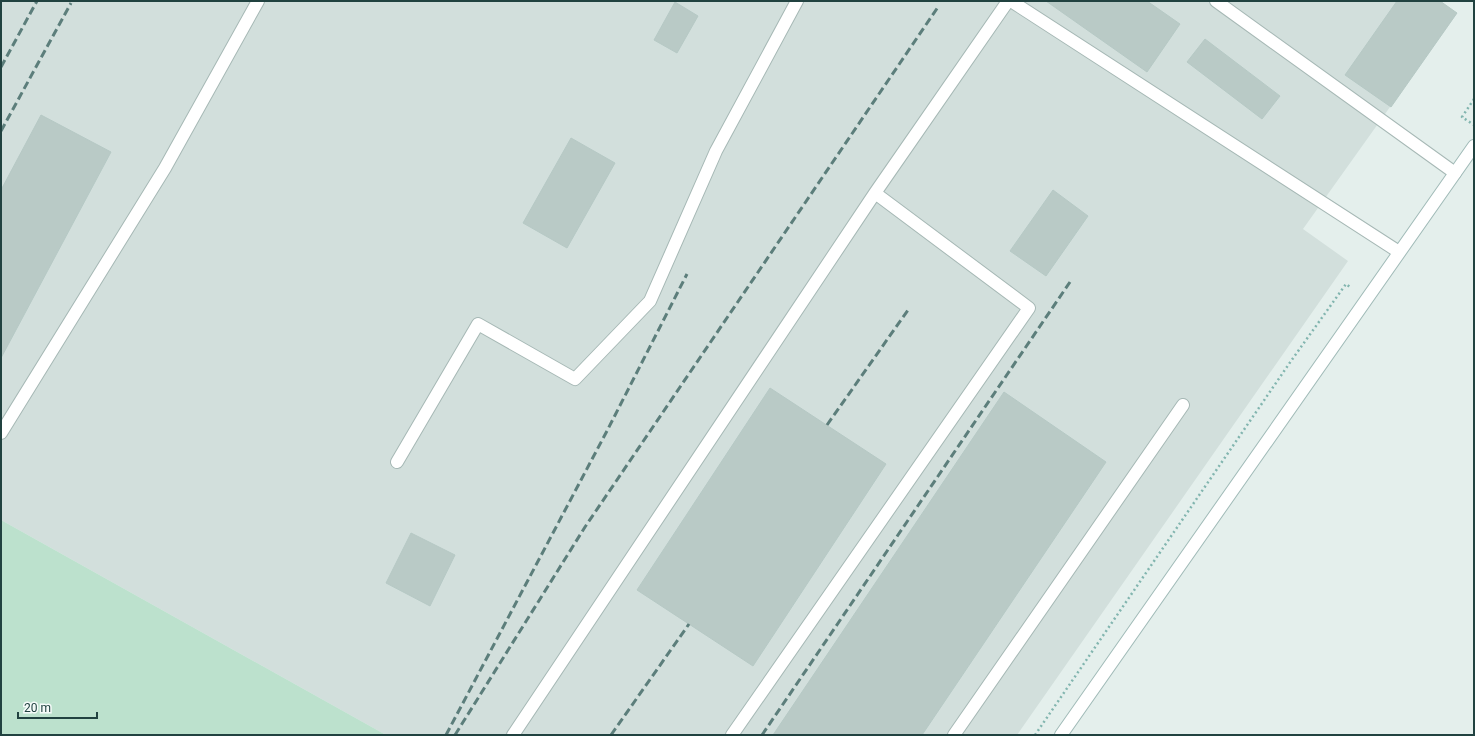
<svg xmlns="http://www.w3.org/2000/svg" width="1475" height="736" font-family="Roboto,sans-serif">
	<rect width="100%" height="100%" fill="#e4efec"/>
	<path fill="#d2dfdc" d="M1,1H1440L1457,13L1303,229L1348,261L1017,735H386L1,520Z"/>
	<path fill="#bce1cd" d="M1,520L386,735H1Z"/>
	<path fill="#b9cac6" stroke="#b6c9c5" d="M1046,1H1147L1180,24L1147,72Z
		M1397,1H1440L1457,13L1391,107L1345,75Z
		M675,2L698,16L677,53L654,40Z
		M1205,39L1280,96L1262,119L1187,62Z
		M41,115L111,152L1,358V190Z
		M571,138L615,163L567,248L523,223Z
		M1053,190L1088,216L1046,276L1010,251Z
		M770,388L886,464L753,666L637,590Z
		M1004,392L1106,462L922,735H773Z
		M411,533L455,555L430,606L386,583Z"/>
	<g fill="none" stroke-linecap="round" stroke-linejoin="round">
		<defs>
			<path id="lane" d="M1011,1L1399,252
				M1216,1L1455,173
				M1,433L165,168L258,1
				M397,462L478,324L575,379L650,301L716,151L797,1
				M513,735L875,193L1008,1
				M732,735L1029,308L875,193
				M954,735L1183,405"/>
			<path id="secondary" d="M1061,735L1474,146"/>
		</defs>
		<use href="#lane" stroke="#a6b8b5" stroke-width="14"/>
		<use href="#secondary" stroke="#a1bbb8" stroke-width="14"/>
		<path stroke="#82b5af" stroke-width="2.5" stroke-dasharray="2 3" stroke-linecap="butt" d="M1474,99L1462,117L1474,125
			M1035,735L1291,361L1346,284L1351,288"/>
		<use href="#lane" stroke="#fff" stroke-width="12"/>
		<use href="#secondary" stroke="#fff" stroke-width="12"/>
		<path stroke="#5c7e7b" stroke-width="3" stroke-dasharray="8 4" stroke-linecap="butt" d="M1,67L37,1
			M1,131L71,3
			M827,425L908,310
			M446,735L608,429L687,274
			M455,735L585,527L938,7
			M611,735L689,624
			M762,735L1070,282"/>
	</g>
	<rect width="1475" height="736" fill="none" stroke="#214240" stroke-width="4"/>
	<path d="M18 712v6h79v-6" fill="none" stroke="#214240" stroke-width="2"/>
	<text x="24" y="712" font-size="12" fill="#214240" stroke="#f5fbf9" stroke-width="3" paint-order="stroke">20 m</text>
</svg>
